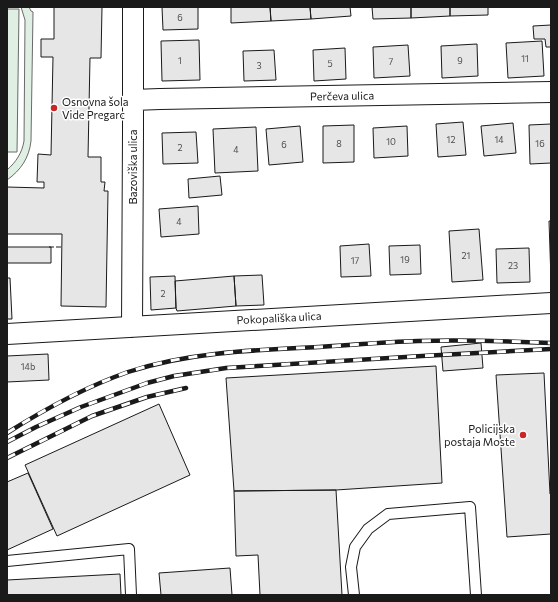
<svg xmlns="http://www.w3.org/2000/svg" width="558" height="602" font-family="Commissioner,sans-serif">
	<rect width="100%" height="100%" fill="#fff"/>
	<path fill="#e0efe3" stroke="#6a6a6a" d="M21,7H29L31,11L33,12L31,141C29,158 21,170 7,180V170C16,162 22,153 24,141L25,20Z
		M7,9H19L17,152H7Z"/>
	<path fill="#e6e6e6" stroke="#1a1a1a" d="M54,7H102L101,58H90L88,157H101V182H105L104,191H108L106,307L61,306L62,234H7V187L44,188V182H37L38,154L51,155L53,57H41V39H54Z
		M162,7H198V29L163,30Z
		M231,7H270L271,21L231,23Z
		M270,7H310L311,19L271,21Z
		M310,7H350L351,16L311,19Z
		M372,7H411V18L373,19Z
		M411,7H450V16L411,18Z
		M450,7H488V15L450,16Z
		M551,25V47H546L545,39H534L533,26Z
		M199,40L200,80L162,81L161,41Z
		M542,41L544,76L508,78L506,43Z
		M477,44L478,76L442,78L441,46Z
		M408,45L410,76L374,78L373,47Z
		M345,48L346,79L314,81L313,50Z
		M274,50L276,80L244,81L243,51Z
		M463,122L466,155L438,157L436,124Z
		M513,123L516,153L484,156L481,126Z
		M551,124V163L530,164L529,125Z
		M354,125V162L323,163V126Z
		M300,126L303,162L269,165L266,129Z
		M407,126L408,156L374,158L373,128Z
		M256,127L258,171L215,173L213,129Z
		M196,132L198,163L163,164L162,133Z
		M220,176L222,195L189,198L188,179Z
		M198,206L199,234L161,237L159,209Z
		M549,221H551V280Z
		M479,229L483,280L452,282L449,231Z
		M369,244L371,276L341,277L340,246Z
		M420,245L421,274L390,275L389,246Z
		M7,247H51V263H7Z
		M529,248L530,282L497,283L496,249Z
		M262,275L264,305L236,306L234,276Z
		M175,276L176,308L151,310L150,277Z
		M234,276L236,306L177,311L176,308L175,281Z
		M7,278H10L12,319H7Z
		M481,343L483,368L443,371L441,347Z
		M48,354L49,380L7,382V356Z
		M436,366L442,483L336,490L234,491L226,378Z
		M544,373L550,494H551V534L507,537L496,375Z
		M159,404L190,475L57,536L25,465Z
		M28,473L53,529L7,550V482Z
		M336,490L342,595H260L258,555L236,556L234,491Z
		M230,568L232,595H161L159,573Z
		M120,574L121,595H7V580Z"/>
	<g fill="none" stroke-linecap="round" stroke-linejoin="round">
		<defs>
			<path id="lane" d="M7,561L129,549L131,595
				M354,595L351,567L355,547L368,529L388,514L470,507L476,595"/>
			<path id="street" d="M133,100L160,99L551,92
				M132,327L133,132V7
				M7,334L551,303"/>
		</defs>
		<use href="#lane" stroke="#1a1a1a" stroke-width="12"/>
		<use href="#street" stroke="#1a1a1a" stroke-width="22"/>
		<use href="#lane" stroke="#fff" stroke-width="10"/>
		<use href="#street" stroke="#fff" stroke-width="20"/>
		<defs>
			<path id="rail" d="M7,433C45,409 85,387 128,372C189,352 255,350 319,347C352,345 385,342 418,341C463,340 507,341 551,343
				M7,442L36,427L81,407L147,383L174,376L226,368L422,356L551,349
				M7,458L92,416L147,397L186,388"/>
		</defs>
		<use href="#rail" stroke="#1a1a1a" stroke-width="4.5"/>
		<use href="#rail" stroke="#fff" stroke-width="3" stroke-dasharray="9" stroke-linecap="butt"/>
		<path stroke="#1a1a1a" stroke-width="1" stroke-dasharray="5 2" stroke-linecap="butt" d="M49,247H62"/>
	</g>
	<g fill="#c62828" stroke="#fff" stroke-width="1.5">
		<circle cx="54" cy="108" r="4"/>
		<circle cx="523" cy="435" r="4"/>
	</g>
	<g text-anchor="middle" stroke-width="3" stroke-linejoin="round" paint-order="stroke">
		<g font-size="9" fill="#4d4d4d">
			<text x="180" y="21">6</text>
			<text x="525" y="62">11</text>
			<text x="180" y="64">1</text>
			<text x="460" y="64">9</text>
			<text x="391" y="65">7</text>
			<text x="330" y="67">5</text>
			<text x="259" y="69">3</text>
			<text x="451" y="143">12</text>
			<text x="499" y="143">14</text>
			<text x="391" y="145">10</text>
			<text x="339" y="147">8</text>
			<text x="540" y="147">16</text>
			<text x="284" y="148">6</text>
			<text x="180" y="151">2</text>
			<text x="236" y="153">4</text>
			<text x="179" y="225">4</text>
			<text x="466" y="259">21</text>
			<text x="405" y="263">19</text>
			<text x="355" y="264">17</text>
			<text x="513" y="269">23</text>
			<text x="163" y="297">2</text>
			<text x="28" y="370">14b</text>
		</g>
		<g font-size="11" fill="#1a1a1a" stroke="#fff">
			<text transform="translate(342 96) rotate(-1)" y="4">Perčeva ulica</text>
			<text transform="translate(133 167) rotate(-90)" y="4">Bazoviška ulica</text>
			<text transform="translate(279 318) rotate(-3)" y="4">Pokopališka ulica</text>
		</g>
		<g font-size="11" fill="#1a1a1a" stroke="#fff" text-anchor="start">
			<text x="62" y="106">Osnovna šola<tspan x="62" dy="13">Vide Pregarc</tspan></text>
			<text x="515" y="433" text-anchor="end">Policijska<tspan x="515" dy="13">postaja Moste</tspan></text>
		</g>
	</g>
	<rect width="558" height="602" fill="none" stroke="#1a1a1a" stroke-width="16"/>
</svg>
